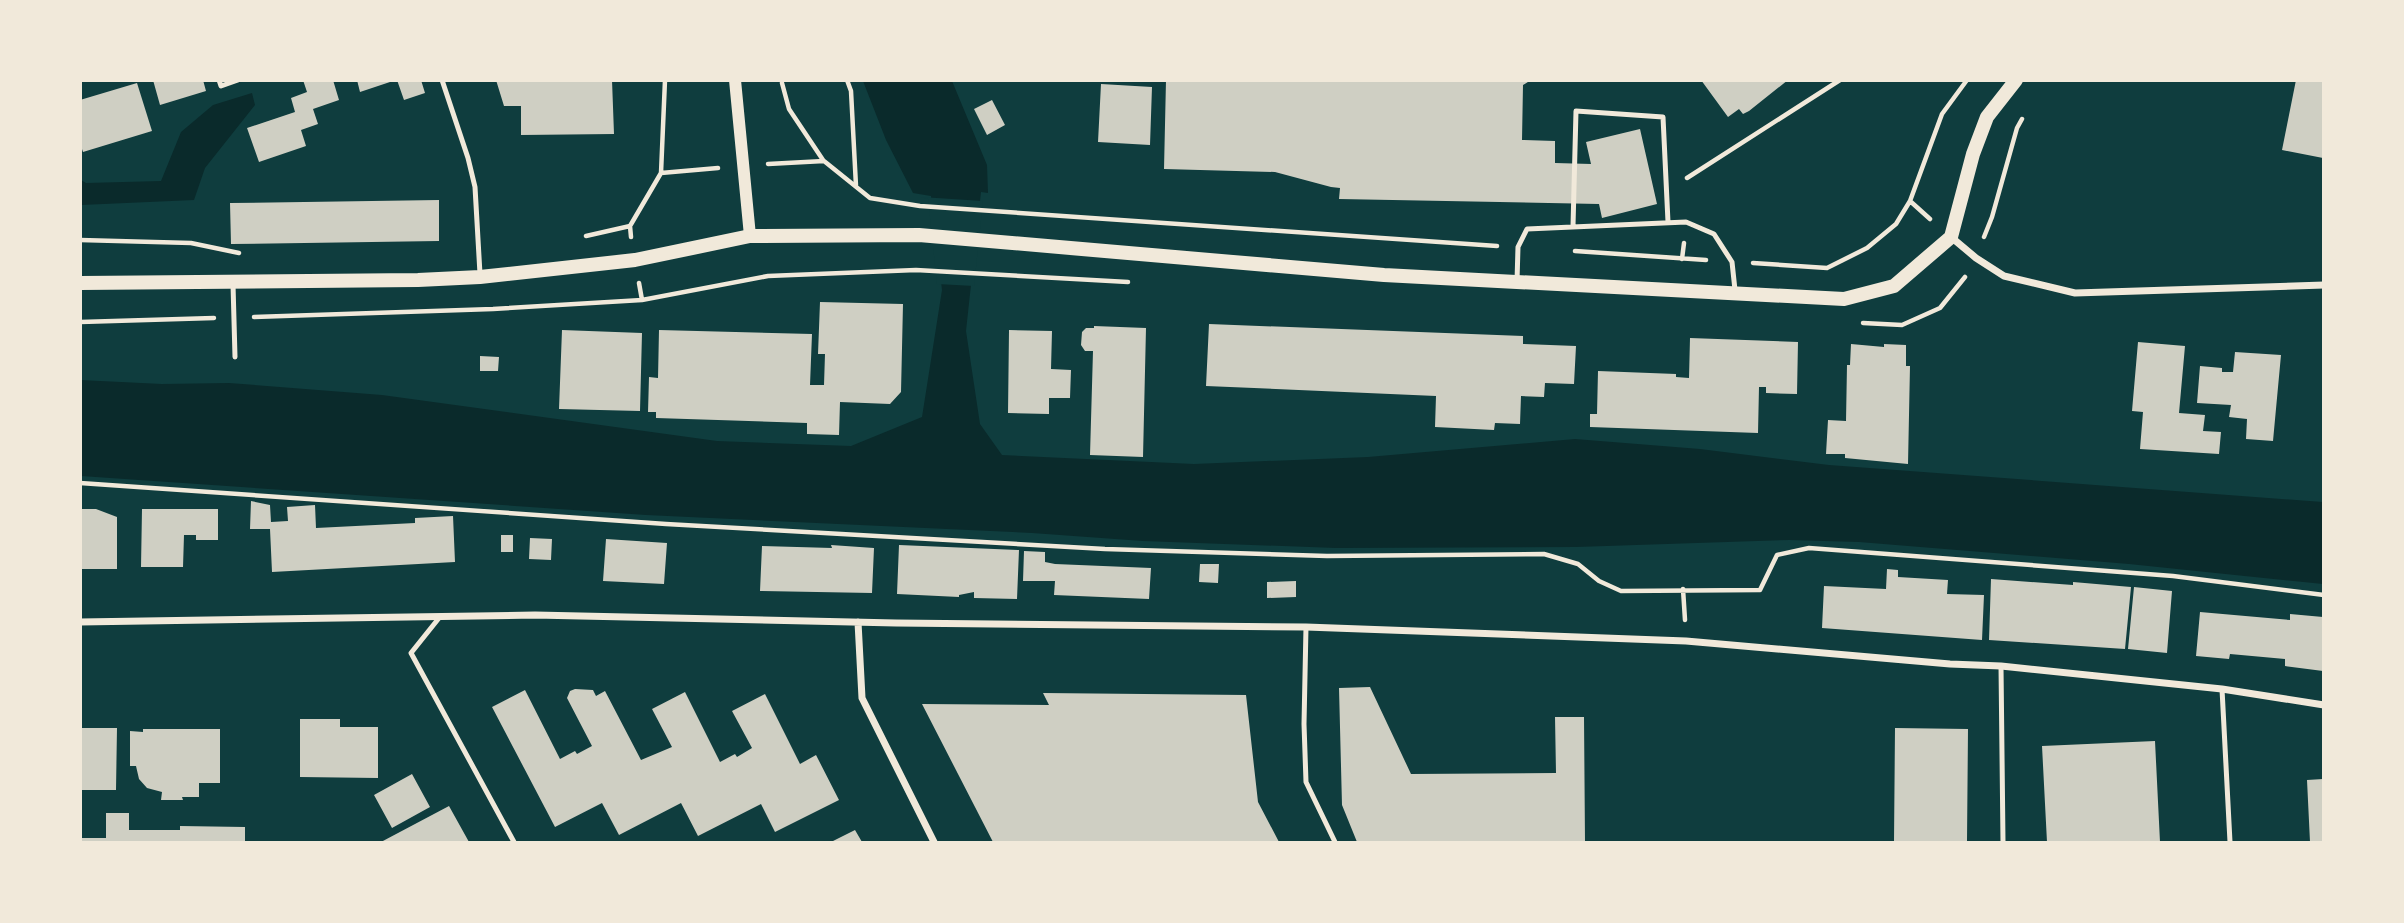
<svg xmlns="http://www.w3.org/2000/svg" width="2404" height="923" font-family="'PT Sans',sans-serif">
	<rect width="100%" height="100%" fill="#0f3d3e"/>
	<path fill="#0a2a2b" d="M863,81H952L987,165L988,193L981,192L966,331L980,424L1002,455L1194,464L1368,457L1575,439L1700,449L1829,465L2323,502V584L2129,564L1859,542L1789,540L1576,547L1336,548L1143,541L1032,533L646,515L81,476L80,380L162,384L229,383L382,395L717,441L851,446L922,417L942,290L931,196L913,193L886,140Z
		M252,93L255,105L205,168L194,200L81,205V180L86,183L161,181L181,132L213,105Z"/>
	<path fill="#0f3d3e" d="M921,197L983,201L974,286L937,284L928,199Z"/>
	<path fill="#cfcfc3" d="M153,80H203L206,91L160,105Z
		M303,80H333L339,100L313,109L318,124L301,130L306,146L259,162L247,128L295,112L291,98L307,92Z
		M357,80H393V81L360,92Z
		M397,80H421L425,93L404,100Z
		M496,80H612L614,134L521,135V106H504Z
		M1166,80H1531L1523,85L1522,140L1555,141V163L1591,164L1586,142L1640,129L1657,204L1602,218L1599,204L1339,199L1340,188L1331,187L1275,172L1164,169Z
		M1701,80H1788L1749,111L1743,114L1739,109L1728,117Z
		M2296,80H2323V158L2282,150Z
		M137,83L152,131L83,152L80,143V100Z
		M1101,84L1152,87L1150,145L1098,142Z
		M992,100L1005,125L987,135L974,109Z
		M439,200V241L231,244L230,203Z
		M820,302L903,304L901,392L890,404L840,402L839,435L807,434V423L656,418V412H648L649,377L658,378L659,330L812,334L810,385H824L825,354H818Z
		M1209,324L1523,336V344L1576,346L1574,384L1545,383L1544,397L1521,396L1520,424L1495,423L1494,430L1435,427L1436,396L1206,386Z
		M1094,326L1146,328L1143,457L1090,455L1093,351H1085L1081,345L1082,332L1086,328H1094Z
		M562,330L642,333L640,411L559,409Z
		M1009,330L1052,331L1051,369L1071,370L1070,398H1049V414L1008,413Z
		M1690,338L1798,342L1797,394L1766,393V387H1759L1758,433L1590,427V414H1597L1598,371L1676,374V377L1689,378Z
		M2138,342L2185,346L2179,413L2205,415L2203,431L2221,432L2219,454L2140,449L2143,412L2132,411Z
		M1851,344L1884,347V344L1906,345V366H1910L1908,464L1845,458V454H1826L1828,420L1846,421L1847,365H1850Z
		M2235,352L2281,355L2273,441L2246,439L2247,419L2229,417L2231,405L2197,403L2200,366L2222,368V372H2233Z
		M480,356L499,357L498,371H480Z
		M251,501L270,505L271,522L288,521L287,507L315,505L316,528L415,523V518L453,516L455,562L272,572L270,529H250Z
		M80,509H96L117,517V569H80Z
		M142,509H218V540H196V535H184L183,567H141Z
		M501,535H513V552H501Z
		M530,538L552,539L551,560L529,559Z
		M606,539L667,543L664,584L603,581Z
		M831,545L874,548L872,593L760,591L762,546L832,548Z
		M899,545L1019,550L1017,599L974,598V592L959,595V597L897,594Z
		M1024,551L1045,552V562L1055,564L1151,568L1149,599L1054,595L1055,581H1023Z
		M1200,564H1219L1218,583L1199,582Z
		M1887,569L1898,570V577L1948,580L1947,594L1984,595L1982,640L1822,628L1824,586L1886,589Z
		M1991,579L2073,585V582L2131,587L2125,649L1989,640Z
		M1296,581V597L1267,598V582Z
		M2134,587L2172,591L2167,653L2128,649Z
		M2200,612L2290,620V614L2323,617V671L2285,666V659L2230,654L2229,659L2196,656Z
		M1370,687L1411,774L1556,773L1555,717H1584L1585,842H1357L1342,805L1339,688Z
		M575,689L593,690L596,696L605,691L641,760L672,747L652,709L685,692L720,762L735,754L737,757L752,748L732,711L765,694L800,764L816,755L839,800L775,832L761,804L698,836L681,803L619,835L602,803L555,827L492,707L525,690L560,759L575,751L577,754L592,746L567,698L570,691Z
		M1043,693L1246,695L1258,802L1279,842H993L922,704L1049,705Z
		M300,719H340V727H378V778L300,777Z
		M80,728H117L116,790H80Z
		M1895,728L1968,729L1967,842H1894Z
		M143,729H220V783H199V797H182L183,800H161L162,792L147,788L139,779L136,766H130V731L143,732Z
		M2155,741L2160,842H2047L2042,746Z
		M412,774L430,807L392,828L374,795Z
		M2323,779V842H2310L2307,780Z
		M449,806L469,842H381Z
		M106,813H129V830H180V826L245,827V842H81V838H106Z
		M855,830L862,842H831Z"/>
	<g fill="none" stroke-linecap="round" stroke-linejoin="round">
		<path stroke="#f1e9da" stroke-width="4.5" d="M847,80L851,91L856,186
			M782,83L789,109L823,160
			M768,164L824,161L870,198L920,206L1497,246
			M661,173L718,168
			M1687,178L1840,80
			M1910,201L1930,219
			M586,236L630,226
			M631,237L630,226L661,173L665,80
			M1984,237L1992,217L2017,128L2022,119
			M80,240L191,243L239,253
			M1575,251L1706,260
			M1682,259L1684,243
			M1753,263L1827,268L1867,248L1896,224L1910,201L1942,114L1967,80
			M639,283L642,300
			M254,317L493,309L642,300L768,276L916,270L1128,282
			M80,322L214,318
			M1863,323L1902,325L1940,308L1965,277
			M80,483L666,524L1105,549L1327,556L1544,554L1578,564L1599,581L1621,591L1760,590L1777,555L1809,548L2173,576L2324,595
			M1683,589L1685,620"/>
		<path stroke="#f1e9da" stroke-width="5" d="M219,80L221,86L238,80
			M442,80L468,158L475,187L480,274
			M1573,226L1576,111L1663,117L1668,222
			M1517,281L1518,247L1527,229L1686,222L1714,234L1732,262L1735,290
			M233,284L235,357
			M439,618L411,653L514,842
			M1306,627L1304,724L1306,782L1335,842
			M2001,666L2003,842
			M2222,689L2230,842"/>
		<path stroke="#f1e9da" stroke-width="7" d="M1951,237L1976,258L2004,276L2075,293L2324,285
			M80,622L535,615L896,623L1306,627L1686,641L1950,664L2001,666L2222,689L2324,705
			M858,622L862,698L934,842"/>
		<path stroke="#f1e9da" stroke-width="12" d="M735,80L750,236"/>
		<path stroke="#f1e9da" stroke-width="14" d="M80,283L418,280L480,277L635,260L750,236L919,235L1384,275L1844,299L1894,286L1951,237L1973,154L1987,117L2016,80"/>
	</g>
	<rect width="2404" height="923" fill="none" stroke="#f1e9da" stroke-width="164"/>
</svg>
